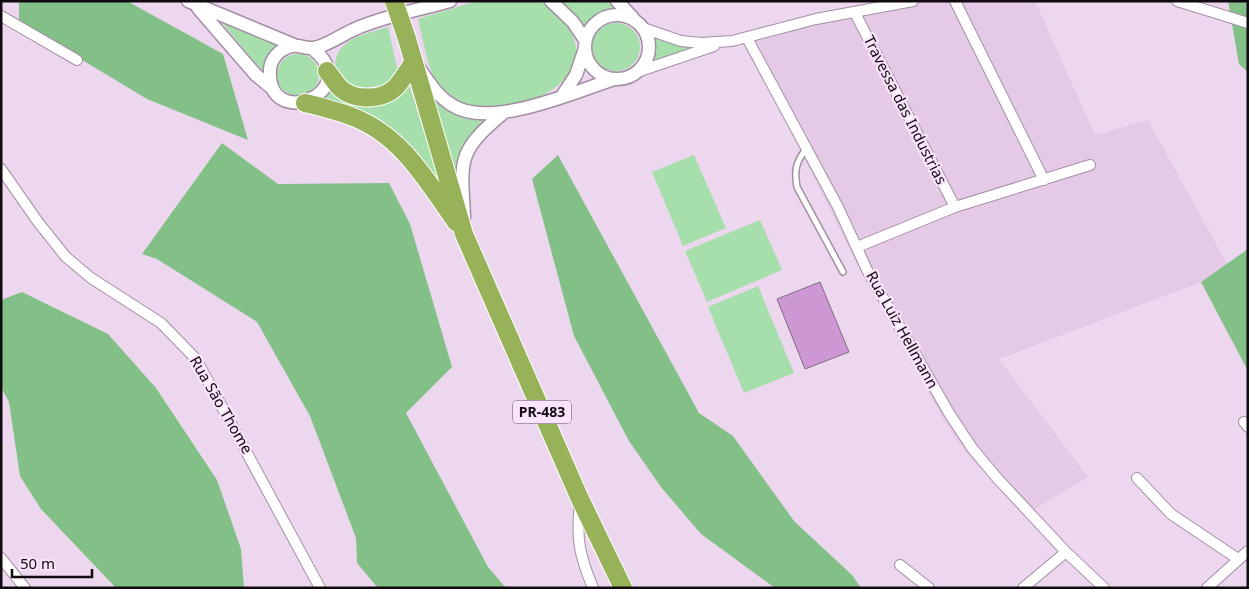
<svg xmlns="http://www.w3.org/2000/svg" width="1249" height="589" font-family="'Noto Sans',sans-serif">
	<rect width="100%" height="100%" fill="#ecd7ee"/>
	<path fill="#e4cae7" d="M904,1H1035L1095,135L1148,120L1227,264L1201,282L999,359L1088,477L1025,515L966,453L946,424L860,270L746,42L855,11Z"/>
	<path fill="#a7dfac" d="M477,1C497,1 519,0 538,1C549,3 558,15 565,23C616,88 480,136 442,90C427,72 424,41 418,19Z
		M559,1H612L622,11C605,8 591,16 584,32Z
		M218,18L282,45L267,60L262,71Z
		M592 47a24 24 0 1 1 48 0a24 24 0 1 1-48 0Z
		M388,27L398,72L394,82L371,91L346,85L335,65C336,38 367,34 388,27Z
		M651,37L699,48L649,63L653,50Z
		M277 75a21 21 0 1 1 42 0a21 21 0 1 1-42 0Z
		M409,84L442,189C410,132 382,120 323,99L331,88L404,89Z
		M432,98C451,116 469,117 494,117L456,178Z
		M694,155L726,228L683,246L652,172Z
		M760,220L782,270L707,302L685,251Z
		M758,286L794,373L744,393L708,307Z"/>
	<path fill="#82c088" d="M19,1H127L223,54L248,140L147,99L19,22Z
		M1228,1H1248V72L1239,64Z
		M222,143L278,184L389,183L410,224L452,367L406,413L488,567L506,588H378L357,563L356,538L310,416L257,322L157,259L142,254Z
		M558,155L699,413L733,436L794,521L852,575L861,588H775L701,534L661,487L629,441L574,336L532,179Z
		M1248,249V371L1201,282Z
		M22,292L108,334L156,388L217,480L241,549L244,588H116L41,509L20,476L9,402L1,387V300Z"/>
	<path fill="#cc97d2" stroke="#806d81" d="M820,282L849,352L805,369L777,299Z"/>
	<g fill="none" stroke-linecap="round" stroke-linejoin="round">
		<defs>
			<path id="service" d="M806,149C796,162 794,170 797,187L843,272"/>
			<path id="minor" d="M955,1L1044,180
				M1177,1L1248,23
				M855,13L955,207
				M1,16L77,60
				M643,28L681,41L701,43L732,41L816,19L913,1
				M747,38L838,207L867,270L949,413L972,448L997,478L1066,552L1104,588
				M637,72L714,46
				M1,169L38,222L66,257L91,278L161,323L196,359L320,588
				M857,247L955,207L1090,165
				M1244,422L1248,427
				M1137,478L1171,514L1238,559
				M580,502C576,539 579,554 593,588
				M1,558L25,588
				M900,565L929,588
				M1023,588L1066,552
				M1207,588L1248,551"/>
			<path id="tertiary" d="M188,1L294,45
				M551,1L573,22L585,40
				M617,1L633,18
				M198,8L256,75L273,89
				M585 47a32 32 0 1 1 64 0a32 32 0 1 1-64 0Z
				M313,49C366,92 266,133 270,70C270,62 276,53 284,49C297,42 302,49 313,48C325,47 343,34 355,29C384,16 419,10 450,1
				M419,68C428,81 437,96 452,105C489,130 574,92 614,79
				M562,96L576,75L585,48
				M464,216C461,160 457,152 502,114"/>
			<path id="trunk" d="M407,39L464,234L580,499L623,588
				M327,71C331,76 335,82 339,87C353,101 382,101 396,87C403,79 408,70 414,62
				M305,103C321,107 338,111 353,117C402,136 427,181 456,222"/>
		</defs>
		<use href="#service" stroke="#a38fa4" stroke-width="8"/>
		<use href="#minor" stroke="#a38fa4" stroke-width="12"/>
		<use href="#tertiary" stroke="#a38fa4" stroke-width="15"/>
		<use href="#trunk" stroke="#fff" stroke-width="20"/>
		<use href="#service" stroke="#fff" stroke-width="5"/>
		<use href="#minor" stroke="#fff" stroke-width="10"/>
		<use href="#tertiary" stroke="#fff" stroke-width="12"/>
		<use href="#trunk" stroke="#98b25a" stroke-width="18"/>
		<defs>
			<path id="trunk-bridge" d="M394,1L407,39"/>
		</defs>
		<use href="#trunk-bridge" stroke="#fff" stroke-width="20" stroke-linecap="butt"/>
		<use href="#trunk-bridge" stroke="#98b25a" stroke-width="18"/>
	</g>
	<g text-anchor="middle" stroke-width="4.5" stroke-linejoin="round" paint-order="stroke">
		<rect fill="#f9e4fb" stroke="#574b57" stroke-width="1" x="513" y="400.5" width="58" height="23" rx="4"/>
		<g font-size="14" font-weight="bold" fill="#110a11">
			<text x="542" y="417">PR-483</text>
		</g>
		<g font-size="15" fill="#110a11" stroke="#f9e4fb">
			<text transform="translate(905 110) rotate(63)" y="5">Travessa das Industrias</text>
			<text transform="translate(902 330) rotate(61)" y="5">Rua Luiz Hellmann</text>
			<text transform="translate(221 405) rotate(60)" y="5">Rua São Thome</text>
		</g>
	</g>
	<rect width="1249" height="589" fill="none" stroke="#110a11" stroke-width="5"/>
	<path d="M12 569v8h80v-8" fill="none" stroke="#110a11" stroke-width="2.5"/>
	<text x="20" y="569" font-size="15" fill="#110a11" stroke="#f9e4fb" stroke-width="4" paint-order="stroke">50 m</text>
</svg>
